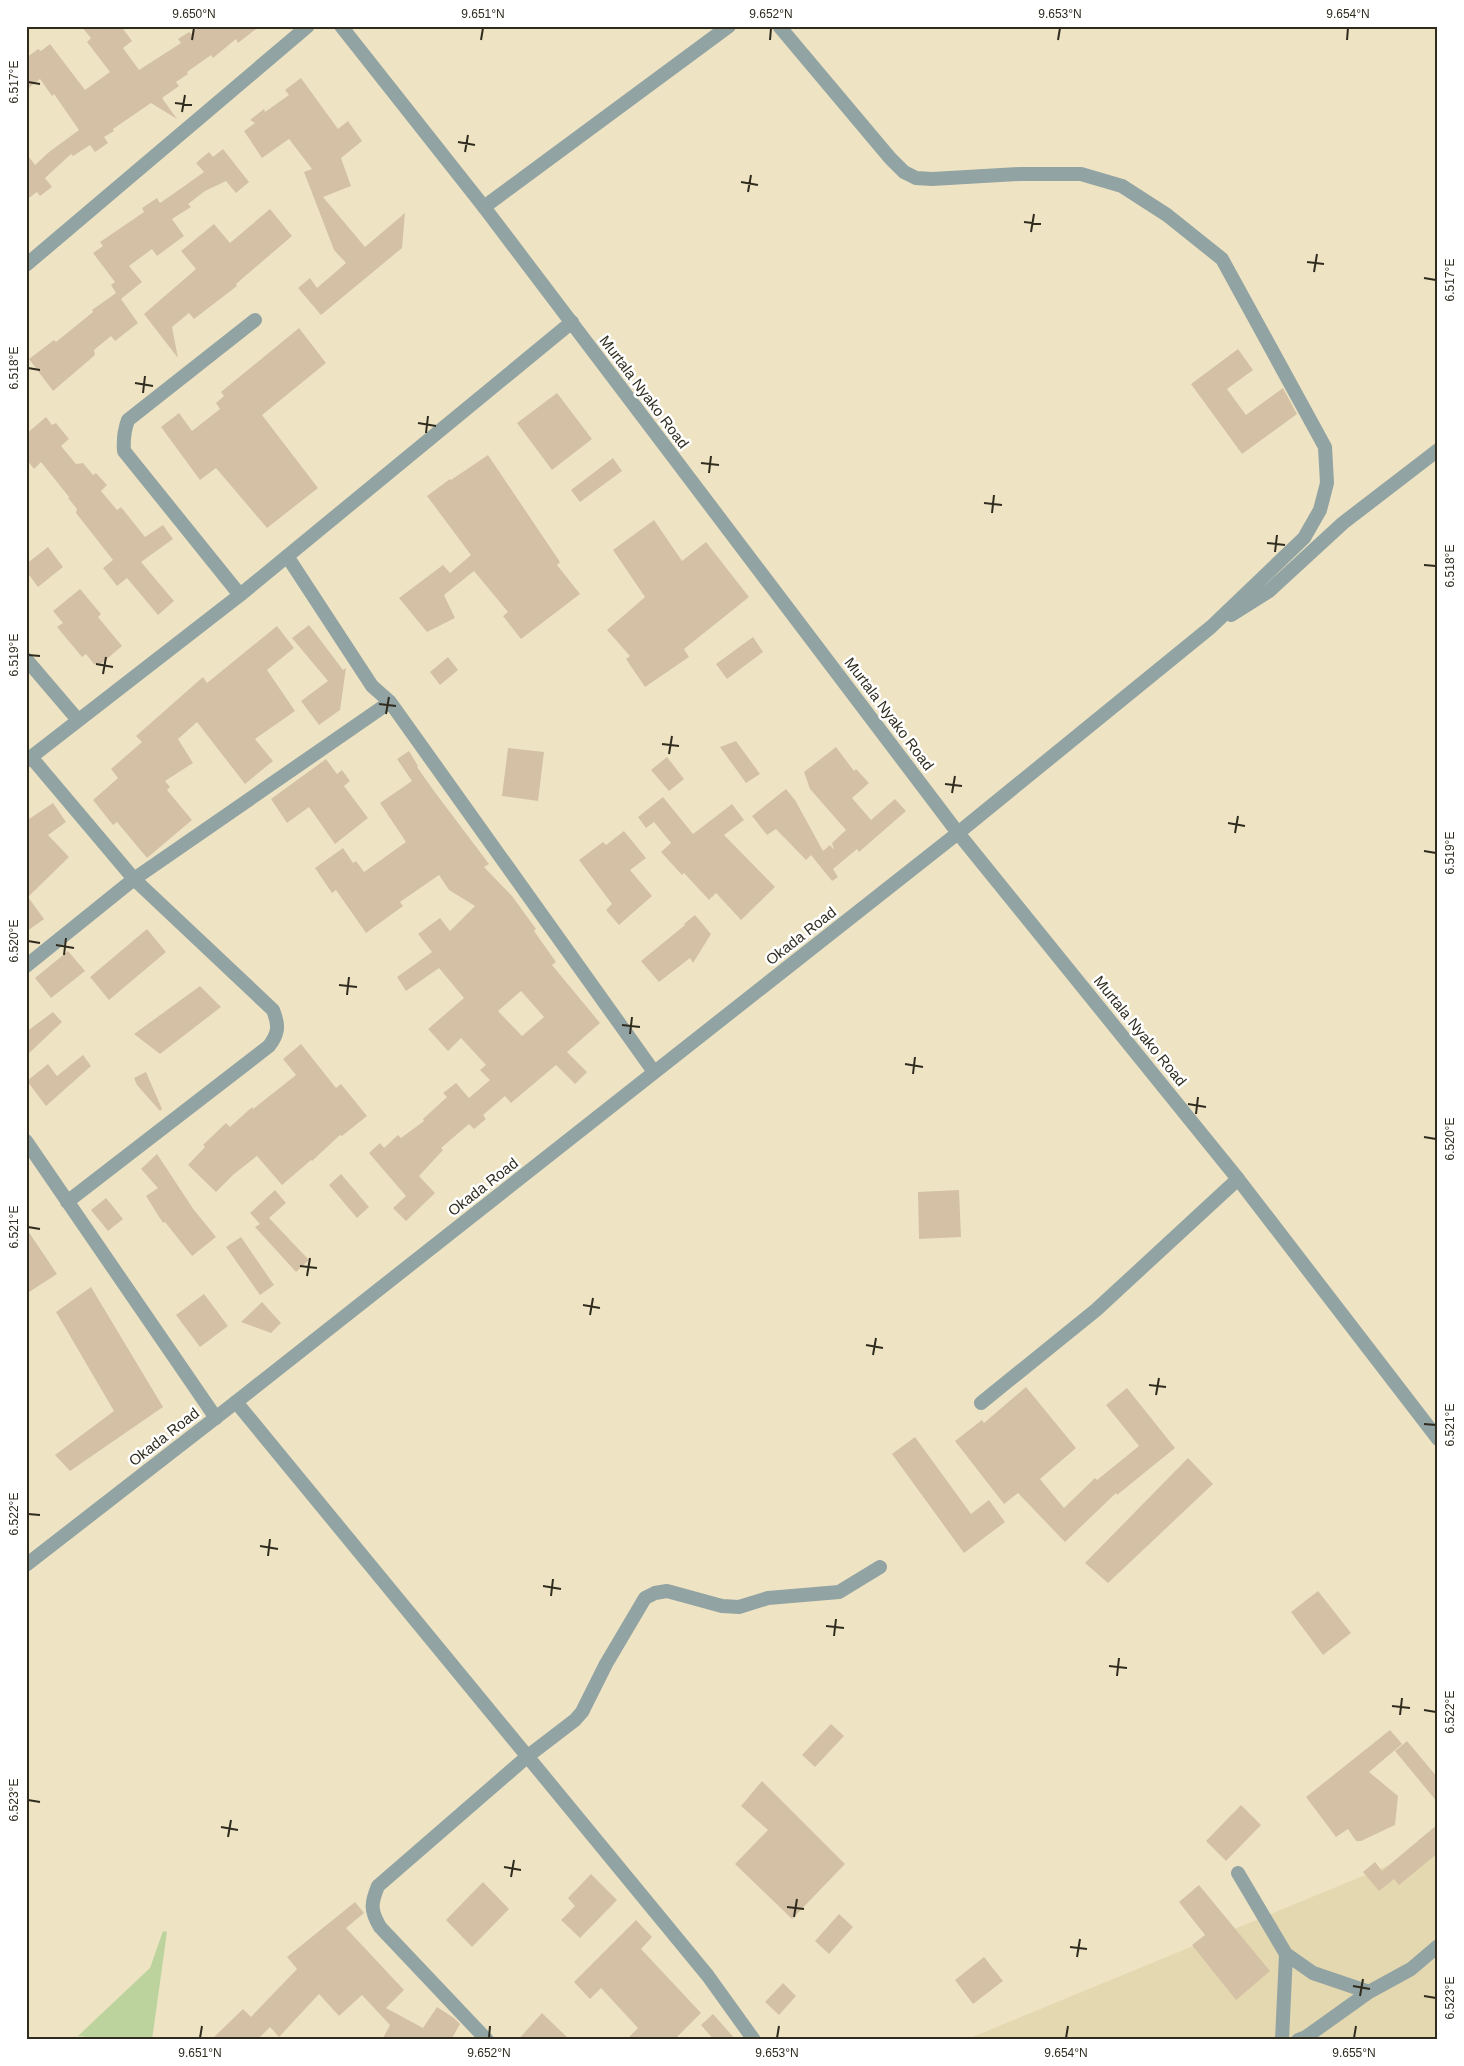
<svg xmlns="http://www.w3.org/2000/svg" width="1464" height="2066" font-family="Arial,sans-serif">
	<rect width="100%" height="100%" fill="#eee4c3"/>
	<path fill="#e4d8b0" d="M1438,1845V2040H965Z"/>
	<path fill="#bcd39e" d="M163,1931L167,1932L152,2040H115L78,2036L150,1968Z"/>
	<path fill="#d4c1a5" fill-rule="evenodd" d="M81,26H121L132,41L123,48L139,70L181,43L178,39L189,32L191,34L200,26H260L238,43L236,39L213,58L211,55L187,72L188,74L176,82L179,86L162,98L177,119L151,103L113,129L114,131L104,137L108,143L95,152L90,145L73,156L71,154L45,178L52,187L40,196L37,192L26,200V153L35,165L49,152L79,130L54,94L52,96L40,79L26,90V58L38,49L41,51L50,44L85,90L110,72L87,42L91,38Z
		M301,78L338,129L348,121L362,141L341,158L351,186L323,197L365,247L405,213L402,248L321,315L298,288L310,278L317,288L346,263L334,250L304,172L312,169L289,139L262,158L244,131L255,123L250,120L264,109L265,112L289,95L285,90Z
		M223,149L249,182L236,193L226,181L205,191L188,204L191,207L172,219L184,236L157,256L152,249L129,266L142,282L121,299L138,323L115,341L111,336L94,350L95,355L53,391L29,359L54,340L56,342L93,312L92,310L116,293L111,285L115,282L93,253L103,246L100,242L144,212L142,208L157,198L160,203L183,187L204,172L196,163L209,152L213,157Z
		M270,209L292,236L236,284L237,286L194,319L189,313L172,327L178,358L144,314L196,269L181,251L214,224L230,243Z
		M299,328L326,363L262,415L318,488L267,528L216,468L200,480L161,427L179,413L192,431L220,409L216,403L224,396L221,392Z
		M1238,349L1253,370L1227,389L1246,415L1283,388L1297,414L1242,454L1191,384Z
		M557,393L592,439L552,470L517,423Z
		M46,417L52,425L56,423L69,439L61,446L76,464L83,463L93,475L96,473L107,485L101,491L117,510L121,507L145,537L163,525L173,539L141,562L174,601L158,615L127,578L117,586L103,568L113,560L76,513L77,509L68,498L69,497L41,462L34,469L26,459V434Z
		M488,455L560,562L557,565L580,594L521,639L503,616L508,612L474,571L444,595L455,618L427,632L399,598L443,565L450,573L471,555L427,496L450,479L451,480Z
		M613,458L622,471L580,502L571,490Z
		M654,520L682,561L706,542L749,597L684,649L689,657L645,687L626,659L630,656L607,630L645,597L613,550Z
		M48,547L63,567L38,587L26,571V564Z
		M80,589L101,614L98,617L122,646L101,664H94L86,654L82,657L57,627L63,623L53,611Z
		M309,625L343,670L346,668L340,710L319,725L301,701L328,681L292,638Z
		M277,626L294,648L267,670L295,711L255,739L273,761L245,784L197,722L178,739L193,763L165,781L170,787L167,790L192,820L147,858L117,822L113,825L93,800L118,778L111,769L142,742L136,736L203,677L207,683Z
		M753,637L763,652L727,679L716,664Z
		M448,657L458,670L440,685L430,672Z
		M736,741L760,774L746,783L720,747Z
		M836,747L854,771L856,769L869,783L852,798L871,820L895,799L906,811L859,852L857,849L833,869L838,877L832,881L811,855L806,860L776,829L767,835L752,816L786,789L795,800L823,851L830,845L834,850L832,843L846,830L810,789L804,772Z
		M508,748L544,752L538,801L502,796Z
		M409,751L418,766L417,767L434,791L489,864L484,867L512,896L536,929L534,931L556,962L552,965L600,1023L567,1052L587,1072L575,1084L556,1065L511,1103L505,1096L483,1115L486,1119L474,1129L469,1124L441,1148L443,1150L419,1176L435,1193L406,1221L393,1208L406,1196L369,1153L380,1143L384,1148L398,1135L401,1138L424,1121L423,1119L447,1097L443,1093L456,1083L469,1098L490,1080L480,1070L486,1065L461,1038L448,1051L428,1029L464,998L439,968L406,991L397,977L432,952L418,934L440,918L450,931L475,906L449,890L439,875L400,902L403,906L366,933L336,890L332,893L315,868L343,848L353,863L356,861L364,872L406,842L380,803L412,781L397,759ZM521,991L544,1017L522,1036L498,1011Z
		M667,757L684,779L669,791L651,770Z
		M326,759L337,774L342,770L350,781L344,786L368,818L335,844L309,807L287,823L271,799Z
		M663,797L693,834L732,804L744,820L724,835L775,887L741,920L716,893L709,900L684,873L682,875L661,852L671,843L654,822L646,828L638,817Z
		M53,803L66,822L48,835L69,857L28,897L44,919L26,932V821Z
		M624,831L646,858L630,870L652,896L619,925L606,910L612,904L579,860L603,842L606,845Z
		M695,915L711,934L693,963L690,958L659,982L641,961L685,925L684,924Z
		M147,929L166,952L109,1000L90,977Z
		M68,951L85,971L51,998L35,978Z
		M200,986L221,1007L160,1054L134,1034Z
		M53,1012L62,1022L26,1056V1032Z
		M301,1044L336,1088L341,1084L367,1116L342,1136L340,1135L312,1161L311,1160L282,1185L257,1156L234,1174L216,1192L188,1165L205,1147L203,1145L226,1123L230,1127L252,1107L253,1109L296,1075L283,1059Z
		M83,1055L91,1066L46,1106L27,1081L48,1064L57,1076Z
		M146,1072L162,1109L160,1111L137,1085L134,1078Z
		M157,1154L194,1210L216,1237L192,1256L165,1222L163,1223L146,1196L158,1188L141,1169Z
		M341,1174L369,1207L357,1218L329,1185Z
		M275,1190L286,1203L269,1218L309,1260L296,1272L255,1227L260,1224L250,1213Z
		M959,1190L961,1237L919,1239L918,1192Z
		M106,1198L123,1219L108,1231L91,1210Z
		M26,1228L57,1274L26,1294Z
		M241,1237L274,1285L260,1295L226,1247Z
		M91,1287L163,1407L70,1471L55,1455L114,1411L56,1312Z
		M204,1294L228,1326L200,1347L176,1315Z
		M262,1302L281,1323L271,1333L241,1322Z
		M1026,1387L1076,1448L1040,1479L1064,1508L1095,1478L1097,1480L1139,1446L1106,1405L1127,1388L1175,1448L1117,1495L1116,1493L1065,1542L1018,1493L1004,1504L955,1441L982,1420L984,1423Z
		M915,1437L971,1514L989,1500L1005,1522L964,1553L892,1454Z
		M1188,1458L1213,1484L1108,1583L1085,1563Z
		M1318,1591L1351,1633L1323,1655L1291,1612Z
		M831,1724L844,1736L815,1767L802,1755Z
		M1390,1730L1402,1744L1369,1772L1398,1796L1395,1825L1361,1841H1356L1348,1829L1336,1837L1306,1797Z
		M1407,1741L1438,1778V1803L1395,1751Z
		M762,1781L845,1864L792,1919L735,1864L768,1830L741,1806Z
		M1241,1805L1261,1825L1226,1861L1206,1841Z
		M1438,1824V1853L1399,1885L1394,1879L1379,1891L1363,1872L1375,1862L1382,1871Z
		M591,1874L617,1900L580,1938L561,1920L575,1906L568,1898Z
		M483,1882L509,1909L472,1947L446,1920Z
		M1199,1885L1270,1971L1236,2000L1192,1945L1205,1935L1179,1902Z
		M355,1902L364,1913L346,1928L404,1990L386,2008L423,2028L437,2007L454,2018L460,2024L451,2040H382L390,2025L362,1995L339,2016L319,1994L279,2037L270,2027L257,2040H211L243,2009L251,2017L297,1969L287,1957Z
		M839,1914L853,1927L829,1954L815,1941Z
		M636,1920L652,1937L641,1949L701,2013L674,2040H626L638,2028L601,1988L590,1999L574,1982Z
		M984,1957L1003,1981L973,2004L955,1980Z
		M783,1983L796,1996L779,2015L765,2002Z
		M542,2013L570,2040H518Z
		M713,2014L736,2040H714L701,2025Z"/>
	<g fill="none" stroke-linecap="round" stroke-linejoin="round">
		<path stroke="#92a3a3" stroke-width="14" d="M779,26L890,158L904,172L916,178L932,179L1020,174H1081L1122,186L1167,215L1222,259L1325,447L1327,483L1320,510L1304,538L1211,627L958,833
			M484,207L729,26
			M26,265L308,26
			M287,556L372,686L390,702L654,1072
			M240,595L124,451C123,439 124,431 128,420L255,320
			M1231,615L1269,591L1343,523L1438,450
			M26,659L78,720
			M31,757L134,879L273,1010C279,1025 279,1033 269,1046L67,1202
			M26,761L240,595L572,322
			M26,966L134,879L390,702
			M26,1141L216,1418
			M236,1402L708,1976L754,2040
			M981,1403L1096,1310L1238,1179
			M1238,1873L1286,1954
			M487,2040L380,1927C370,1910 371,1903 378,1886L528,1756L575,1720L582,1712L606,1664L645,1598L655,1593L667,1591L722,1606L739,1607L768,1598L839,1592L880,1567
			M1282,2040L1286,1954L1313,1973L1369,1992
			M1298,2040L1306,2037L1369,1992L1411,1969L1438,1946"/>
		<path stroke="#92a3a3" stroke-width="14" d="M341,26L484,207L958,833L1238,1179L1438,1439
			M26,1565L236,1402L958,833"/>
	</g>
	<path fill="none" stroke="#2f2c1f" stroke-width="2" d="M192,40L194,28M481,40L483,28M770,40L771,28M1058,40L1060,28M1347,40L1348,28M28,82L40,84M175,103L192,105M182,112L185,95M458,142L475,145M465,152L468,135M741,182L758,185M748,192L751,175M1024,222L1041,224M1031,232L1034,214M1307,262L1324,264M1314,272L1317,254M1424,278L1436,280M28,368L40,370M135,383L153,386M143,393L145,376M418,423L436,426M426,433L428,416M701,463L719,465M709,473L711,456M984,503L1002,505M992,513L994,495M1267,543L1285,545M1275,552L1277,535M1424,565L1436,566M28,655L40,656M96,664L113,667M103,674L106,657M379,704L396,706M386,714L389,697M662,744L679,746M669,754L672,736M945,784L962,786M952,793L955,776M1228,823L1245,826M1235,833L1238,816M1424,851L1436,853M28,941L40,943M56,945L74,948M64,955L66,938M339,985L357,987M347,995L349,977M622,1025L640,1027M630,1034L632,1017M905,1064L923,1067M913,1074L915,1057M1188,1104L1206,1107M1196,1114L1198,1097M1424,1137L1436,1139M28,1227L40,1229M300,1266L317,1268M307,1276L310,1258M583,1305L600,1308M590,1315L593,1298M866,1345L883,1348M873,1355L876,1338M1149,1385L1166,1387M1156,1395L1159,1378M1424,1424L1436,1425M28,1514L40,1515M260,1546L278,1549M268,1556L270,1539M543,1586L561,1589M551,1596L553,1579M826,1626L844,1628M834,1636L836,1619M1109,1666L1127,1668M1117,1676L1119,1658M1392,1706L1410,1708M1424,1710L1436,1712M1400,1715L1402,1698M28,1800L40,1802M221,1827L238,1830M228,1837L231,1820M504,1867L521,1870M511,1877L514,1860M787,1907L804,1909M794,1917L797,1899M1070,1947L1087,1949M1077,1957L1080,1939M1353,1986L1370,1989M1360,1996L1363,1979M1424,1996L1436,1998M200,2038L202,2026M489,2038L490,2026M777,2038L779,2026M1066,2038L1068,2026M1354,2038L1356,2026"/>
	<g text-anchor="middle" stroke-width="5" stroke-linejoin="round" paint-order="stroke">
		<g font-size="15" fill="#2f2c1f" stroke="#fff">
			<text transform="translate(644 392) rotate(53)" y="5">Murtala Nyako Road</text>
			<text transform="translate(889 714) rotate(53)" y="5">Murtala Nyako Road</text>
			<text transform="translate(801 936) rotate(-38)" y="5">Okada Road</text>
			<text transform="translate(1140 1031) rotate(51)" y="5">Murtala Nyako Road</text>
			<text transform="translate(483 1187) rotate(-38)" y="5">Okada Road</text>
			<text transform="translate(164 1437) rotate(-38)" y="5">Okada Road</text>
		</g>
	</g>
	<rect width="1464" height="2066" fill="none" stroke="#ffffff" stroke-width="55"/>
	<rect x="28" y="28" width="1408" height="2010" fill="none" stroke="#2f2c1f" stroke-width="2"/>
	<g font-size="12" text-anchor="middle" fill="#2f2c1f">
		<text x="194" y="18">9.650°N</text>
		<text x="483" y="18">9.651°N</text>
		<text x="771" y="18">9.652°N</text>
		<text x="1060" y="18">9.653°N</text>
		<text x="1348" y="18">9.654°N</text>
		<text transform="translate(14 82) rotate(-90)" y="4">6.517°E</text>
		<text transform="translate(1450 280) rotate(-90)" y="4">6.517°E</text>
		<text transform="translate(14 368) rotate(-90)" y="4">6.518°E</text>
		<text transform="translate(1450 566) rotate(-90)" y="4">6.518°E</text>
		<text transform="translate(14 655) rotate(-90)" y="4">6.519°E</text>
		<text transform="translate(1450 853) rotate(-90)" y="4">6.519°E</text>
		<text transform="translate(14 941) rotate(-90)" y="4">6.520°E</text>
		<text transform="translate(1450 1139) rotate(-90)" y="4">6.520°E</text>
		<text transform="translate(14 1227) rotate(-90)" y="4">6.521°E</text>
		<text transform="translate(1450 1425) rotate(-90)" y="4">6.521°E</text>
		<text transform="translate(14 1514) rotate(-90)" y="4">6.522°E</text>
		<text transform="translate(1450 1712) rotate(-90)" y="4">6.522°E</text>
		<text transform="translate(14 1800) rotate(-90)" y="4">6.523°E</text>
		<text transform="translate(1450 1998) rotate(-90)" y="4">6.523°E</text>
		<text x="200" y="2057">9.651°N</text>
		<text x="489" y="2057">9.652°N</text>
		<text x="777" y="2057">9.653°N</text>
		<text x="1066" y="2057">9.654°N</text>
		<text x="1354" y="2057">9.655°N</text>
	</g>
</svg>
